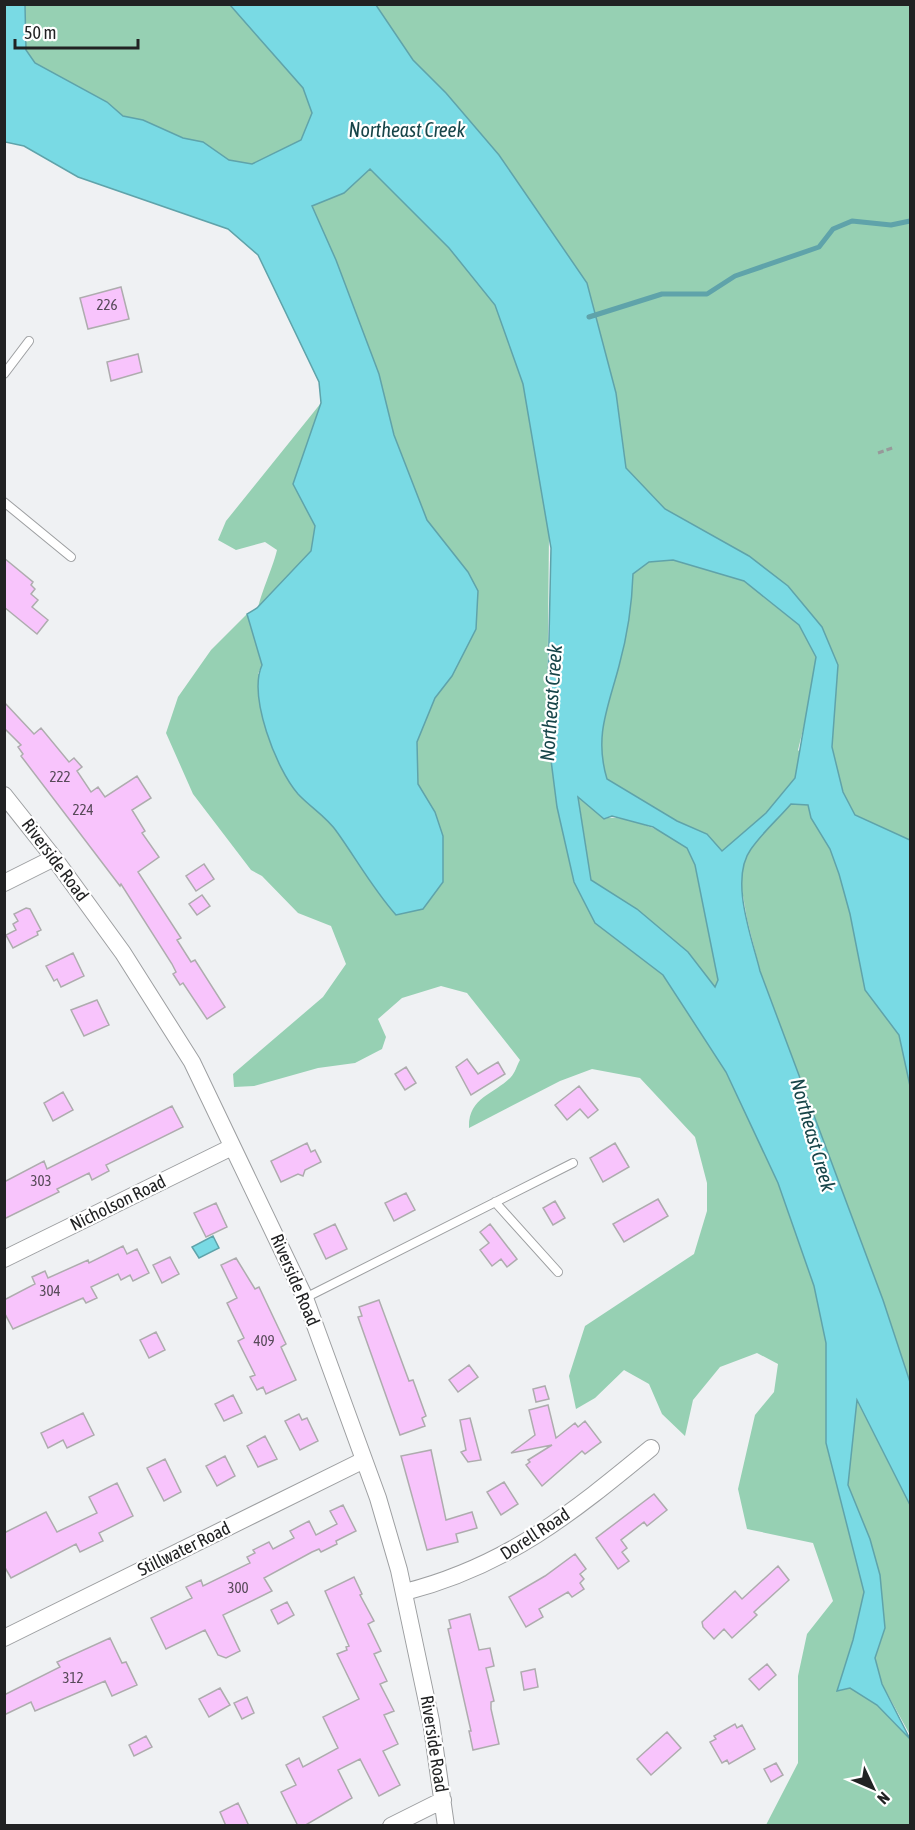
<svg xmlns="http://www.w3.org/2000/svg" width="915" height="1830" font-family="'Asap Condensed',sans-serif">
	<rect width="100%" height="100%" fill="#eff1f3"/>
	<path fill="#96d0b3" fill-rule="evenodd" d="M25,5H268L374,114L459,218L531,341L530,369L523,384L526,394L546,355L571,417L576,439L558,486L549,533L547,729L557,807L574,882L595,923L663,975L726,1072L778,1183L814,1286L826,1343V1443L864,1592L853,1640L837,1691L850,1688L877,1705L910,1739V1825H766L798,1763V1676L807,1634L833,1601L813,1543L747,1529L738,1489L755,1415L774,1392L778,1364L757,1353L720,1367L693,1400L685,1436L662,1414L649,1384L624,1370L595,1398L576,1409L569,1376L585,1326L694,1254L707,1211V1183L695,1137L640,1078L592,1069L560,1081L469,1128C468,1097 495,1094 511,1077C515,1073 517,1065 520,1060L467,993L441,986L402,998L378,1019L386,1037L382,1049L355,1063L318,1068L254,1086L234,1087L233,1074L323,997L346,964L331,926L298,913L262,876L251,870L193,794L166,733L178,697L211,650L247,614L262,665L258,674L281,666C273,655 258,639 256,626C254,606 272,572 277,550L265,542L236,550L218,540L226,521L321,403L319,382L258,255L228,229L78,177L24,146L5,142V122L98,170L221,212L251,229L321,285L361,392L371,398L368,380L334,287L295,220L262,223L244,206L141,174L61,139L5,101L4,95L26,50ZM359,145L360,148L355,151L267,182L244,186C262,161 329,148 359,145Z
		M376,5H910V1382L883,1300L760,971L747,919L740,878L707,834L677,821L607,779L588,760L621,514L649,562L673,560L744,581L799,625L816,657L809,705L798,750L855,815L843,792L832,747L838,665L749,556L665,509L626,468L616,393L587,283L499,155L446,93L413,60Z
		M578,796L604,819C621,812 674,834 687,848C691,852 693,860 695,865L718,980L715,988C678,935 642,916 591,880Z
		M856,1399L910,1505V1735L882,1684L875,1658L885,1628L870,1539L848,1485Z"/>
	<path fill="#79dae4" stroke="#5fa3aa" stroke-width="1.5" fill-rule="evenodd" d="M5,4L25,5L26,50L35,63L107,102L123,116L143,120L183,138L203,142L229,160L252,164L301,140L312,113L303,88L230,5H376L413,60L446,93L499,155L587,283L616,393L626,468L665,509L749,556L788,586L822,627L838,665L832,747L843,792L855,815L910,840V1086L899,1035L865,990L850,914L839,874L830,849L811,818L808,805L791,804C778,819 762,833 751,849C729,879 752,938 760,971L883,1300L910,1382V1505L857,1400L848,1485L870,1539L880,1575L885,1628L875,1658L882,1684L910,1739L877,1705L850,1688L837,1691L853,1640L864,1592L826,1443V1343L814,1286L778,1183L726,1072L663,975L595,923L574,882L557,807L547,729L551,548L523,384L495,305L449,248L370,169L344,193L312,206L336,260L379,374L394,435L427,520L468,572L478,591L476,629L452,676L435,698L417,742L418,784L435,812L443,836V882L423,909L396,915C373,889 357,860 337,832C327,817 310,807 298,794C276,769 248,696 262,665L247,614L257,608L311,551L315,526L293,484L321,403L319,382L258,255L228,229L78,177L24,146L5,142ZM673,560L744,581L799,625L816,657L795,778L766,813L722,851L707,834L677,821L607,779C594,736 608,708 619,666C627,637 632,605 633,574L649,562ZM578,797L604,819L612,816L653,827L687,848L695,865L718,980L715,987L688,952L637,909L591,880Z
		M213,1236L219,1248L199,1258L192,1247Z"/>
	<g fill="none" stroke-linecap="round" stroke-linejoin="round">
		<path stroke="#5fa3aa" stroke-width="5" d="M589,317L662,294H707L735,276L819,247L833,229L852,221L891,225L910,221"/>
	</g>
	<path fill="#f8c4fc" stroke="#aeacae" stroke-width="1.5" d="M121,287L129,319L88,329L80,298Z
		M138,354L142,372L111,381L107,362Z
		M4,558L33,582L31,585L35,589L31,594L38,600L32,607L48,620L37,634L4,607Z
		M4,702L34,734L41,728L69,762L74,758L82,767L77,771L91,792L98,787L105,797L137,776L151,798L132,810L145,831L142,833L159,857L138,872L181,938L177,940L191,962L195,960L225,1007L207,1019L183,983L180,985L173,974L176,972L172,964L121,884L120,886L21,756L23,754L18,747L21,745L4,728Z
		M204,864L214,879L196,891L186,876Z
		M202,895L210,906L197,915L189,904Z
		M26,908L30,909L41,930L37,932L38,935L13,948L6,935L16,930L13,924L18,921L14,914Z
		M73,953L84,976L61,987L57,979L54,981L46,966Z
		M97,1000L109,1025L84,1036L71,1010Z
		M467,1059L478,1074L498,1062L505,1074L471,1095L456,1067Z
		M406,1067L416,1083L405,1090L395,1074Z
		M579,1086L598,1110L588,1118L580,1109L567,1120L555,1105Z
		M63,1092L73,1110L53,1121L44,1103Z
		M172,1106L183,1127L106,1165L109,1171L92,1180L89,1173L57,1189L59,1192L4,1219V1182L44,1161L47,1169Z
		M307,1143L311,1152L315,1150L321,1162L305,1170L303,1176L298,1174L281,1182L271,1161Z
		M615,1143L629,1167L603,1182L590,1158Z
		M406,1193L415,1210L394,1221L385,1203Z
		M658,1199L668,1216L624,1242L613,1224Z
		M555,1201L565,1218L553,1225L543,1208Z
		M216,1203L227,1227L206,1237L194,1213Z
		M335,1224L347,1249L326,1259L314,1234Z
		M490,1224L517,1259L507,1267L501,1259L492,1266L480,1250L489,1243L480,1232Z
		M123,1246L127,1254L137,1249L149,1273L133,1281L130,1275L121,1280L118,1274L91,1287L97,1298L86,1303L83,1298L13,1329L4,1312V1300L35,1284L32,1277L45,1271L48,1278L88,1260L89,1263Z
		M170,1257L179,1274L162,1283L153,1265Z
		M236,1258L255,1289L259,1287L286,1344L281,1347L296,1380L266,1394L263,1387L257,1390L250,1377L255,1375L238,1341L244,1338L227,1303L237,1298L221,1265Z
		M379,1300L409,1381L413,1380L426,1416L422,1418L425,1426L400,1435L358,1317L362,1316L359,1307Z
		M156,1332L165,1350L149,1358L140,1340Z
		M469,1365L478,1377L458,1392L449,1380Z
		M545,1386L549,1399L536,1402L533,1389Z
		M233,1395L242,1413L224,1421L215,1404Z
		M548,1405L556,1438L575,1423L578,1427L585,1421L601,1442L585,1454L582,1451L542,1486L526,1465L530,1462L528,1460L552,1445L511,1453L535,1435L529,1410Z
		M83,1413L94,1435L67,1448L63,1440L48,1448L41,1433Z
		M299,1414L302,1420L307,1418L318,1441L300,1450L285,1421Z
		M470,1418L481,1460L468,1462L461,1452L466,1450L460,1420Z
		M265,1436L277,1459L258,1467L247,1446Z
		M431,1450L446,1520L472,1512L477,1528L456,1534L458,1542L427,1550L401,1456Z
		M225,1456L235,1476L217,1486L206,1466Z
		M165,1459L181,1492L164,1501L147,1468Z
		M504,1482L518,1504L501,1515L487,1492Z
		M117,1483L133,1516L99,1533L103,1541L80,1552L76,1544L11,1578L4,1566V1533L46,1512L57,1532L97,1513L89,1497Z
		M654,1494L667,1510L647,1526L644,1522L621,1540L627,1548L622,1552L629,1561L618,1569L596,1538Z
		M343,1505L356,1531L336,1541L337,1544L321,1552L319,1549L312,1552L264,1578L272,1591L223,1615L240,1651L226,1658L218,1655L205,1630L166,1649L151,1618L192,1598L186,1587L201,1580L203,1586L250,1563L247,1557L255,1553L253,1550L269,1542L273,1549L294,1538L290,1531L309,1521L316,1535L337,1524L330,1511Z
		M575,1554L586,1569L580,1574L584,1579L580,1583L584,1589L572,1597L568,1592L539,1609L543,1617L526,1627L509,1597L545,1576Z
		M778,1566L789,1580L754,1612L757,1615L732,1638L724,1629L714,1639L703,1627L702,1622L735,1591L742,1599Z
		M354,1577L362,1594L360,1595L374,1621L368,1624L381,1651L374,1654L387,1681L380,1684L394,1711L384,1715L398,1744L383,1751L400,1785L379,1796L360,1759L338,1770L352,1798L304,1826H298L281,1792L296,1785L286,1765L299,1758L303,1767L338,1748L323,1717L359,1699L337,1654L347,1650L346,1647L349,1646L325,1591Z
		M287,1602L294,1615L278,1624L271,1610Z
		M470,1614L479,1650L490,1648L494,1666L486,1668L494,1701L491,1702V1709L499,1744L473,1750L469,1731H471L448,1629L451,1628L449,1620Z
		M110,1638L122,1663L126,1662L137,1685L112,1696L105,1681L35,1711L31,1702L4,1715V1695L60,1667L57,1662Z
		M767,1664L776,1675L759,1690L749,1679Z
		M535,1669L538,1687L524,1690L521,1672Z
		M220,1688L230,1705L209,1717L199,1699Z
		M247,1697L254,1713L242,1719L234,1703Z
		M735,1724L737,1728L742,1725L755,1749L729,1764L727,1760L722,1763L710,1742L716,1739L714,1736Z
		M667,1732L681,1748L651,1775L637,1759Z
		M146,1736L152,1747L134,1756L129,1745Z
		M776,1763L783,1775L771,1782L764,1769Z
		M238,1803L249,1826H226L220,1812Z"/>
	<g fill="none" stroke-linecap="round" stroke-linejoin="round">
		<defs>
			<path id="service" d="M4,374L29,341
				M4,502L71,557
				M495,1202L558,1272
				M305,1298L573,1163"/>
			<path id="minor" d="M4,795L54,858L123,953L192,1062L305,1298L378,1498L399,1570L431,1721L446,1826
				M4,883L54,858
				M4,1259L232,1147
				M405,1592C507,1566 572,1513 651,1448
				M4,1638L364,1460
				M391,1826L443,1800"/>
		</defs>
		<use href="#service" stroke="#9d9fa1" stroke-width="10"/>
		<use href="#minor" stroke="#9d9fa1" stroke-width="18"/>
		<path stroke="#97999a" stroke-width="3" stroke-dasharray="6 3" stroke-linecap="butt" d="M878,453L895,447"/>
		<use href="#service" stroke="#fff" stroke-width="8"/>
		<use href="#minor" stroke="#fff" stroke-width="16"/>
	</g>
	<g text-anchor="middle" stroke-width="4.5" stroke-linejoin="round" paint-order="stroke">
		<g font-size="15" fill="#574a59">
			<text x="107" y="310">226</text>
			<text x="60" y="782">222</text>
			<text x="83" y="815">224</text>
			<text x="41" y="1186">303</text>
			<text x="50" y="1296">304</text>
			<text x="264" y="1346">409</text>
			<text x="238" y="1593">300</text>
			<text x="73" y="1683">312</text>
		</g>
		<g font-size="18" fill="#212223" stroke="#fff">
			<text transform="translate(55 860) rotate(53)" y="6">Riverside Road</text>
			<text transform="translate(118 1203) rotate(-26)" y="6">Nicholson Road</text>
			<text transform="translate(295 1280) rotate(67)" y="6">Riverside Road</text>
			<text transform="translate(535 1534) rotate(-33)" y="6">Dorell Road</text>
			<text transform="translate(184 1549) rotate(-26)" y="6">Stillwater Road</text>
			<text transform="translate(434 1744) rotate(81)" y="6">Riverside Road</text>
		</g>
		<g font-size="20" font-style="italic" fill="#174549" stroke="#fff">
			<text x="407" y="137">Northeast Creek</text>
			<text transform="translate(551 703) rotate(-86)" y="7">Northeast Creek</text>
			<text transform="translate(813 1135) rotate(74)" y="7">Northeast Creek</text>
		</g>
	</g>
	<rect width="915" height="1830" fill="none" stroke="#212223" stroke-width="12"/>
	<g transform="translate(873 1788) rotate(134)" stroke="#ffffff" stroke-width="4.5" paint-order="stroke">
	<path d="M0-4.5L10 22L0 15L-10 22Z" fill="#212223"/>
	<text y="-9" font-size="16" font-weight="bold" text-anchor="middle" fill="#212223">N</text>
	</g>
	<path d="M15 39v9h123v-9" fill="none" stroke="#212223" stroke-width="3"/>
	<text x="24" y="39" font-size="18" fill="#212223" stroke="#ffffff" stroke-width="4.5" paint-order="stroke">50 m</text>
</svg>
